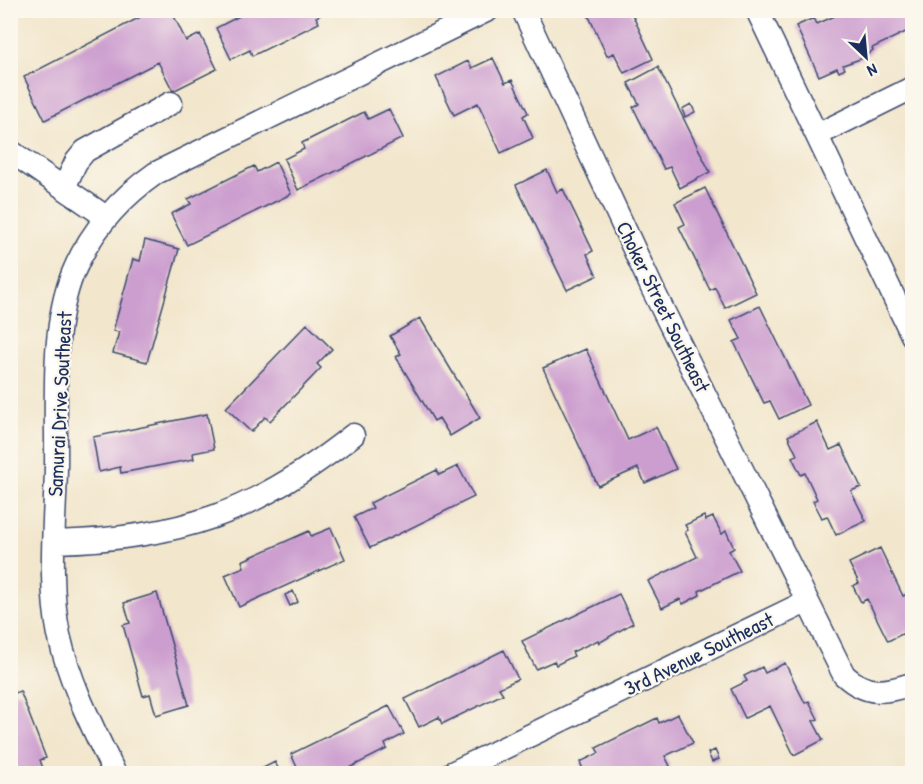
<svg xmlns="http://www.w3.org/2000/svg" width="923" height="784" font-family="'Patrick Hand',sans-serif">
	<rect width="100%" height="100%" fill="#fbf7ec"/>
	<filter id="ink" filterUnits="userSpaceOnUse"><feTurbulence type="fractalNoise" baseFrequency=".0167" numOctaves="2"/><feDisplacementMap in="SourceGraphic" scale="12" xChannelSelector="R" yChannelSelector="G"/><feConvolveMatrix kernelMatrix="1 2 1 2 8 2 1 2 1" color-interpolation-filters="sRGB"/></filter>
	<filter id="wash" filterUnits="userSpaceOnUse"><feTurbulence type="fractalNoise" baseFrequency=".008" numOctaves="4" result="noise"/><feDisplacementMap in="SourceGraphic" scale="24" xChannelSelector="R" yChannelSelector="G"/><feGaussianBlur stdDeviation="1.35" result="paint"/><feColorMatrix in="noise" values="0 0 0 0 0 0 0 0 0 0 0 0 0 0 0 0 0 1.4 0 .05"/><feComposite in="paint" operator="in"/></filter>
	<g filter="url(#wash)">
		<rect width="100%" height="100%" fill="#f2e6cc"/>
		<g id="blocks">
			<path fill="#cc9ecf" d="M154,10H171L186,41L200,34L217,69L173,91L158,62L45,120L24,77Z
				M251,10H330L316,17L319,23L252,56L250,50L231,59L216,28Z
				M586,10H630L653,59L624,73L614,53L607,56Z
				M835,10H912V29L872,48L873,50L863,58L843,65L845,69L839,72L837,68L819,76L796,26L814,18L817,24L837,15Z
				M493,58L505,83L512,80L528,113L523,116L533,138L501,153L478,103L454,115L436,77L468,61L472,68Z
				M658,67L710,172L680,188L670,167L664,169L633,107L639,104L628,83Z
				M691,104L695,112L685,117L682,109Z
				M389,109L403,138L298,190L284,159L304,149L302,143L364,112L368,119Z
				M276,162L291,194L187,245L171,214L191,204L188,199L254,166L257,172Z
				M547,170L557,192L563,189L593,251L587,254L597,276L567,290L516,185Z
				M705,188L756,293L725,308L715,287L710,290L679,227L685,224L675,203Z
				M145,240L179,249L147,362L113,353L119,332L113,331L133,259L140,261Z
				M760,306L808,405L779,419L770,401L764,403L734,342L741,339L731,320Z
				M420,318L480,418L450,436L439,418L434,421L396,357L401,354L390,336Z
				M307,324L332,349L317,364L321,368L270,421L265,417L251,432L226,408Z
				M586,349L628,440L656,427L676,469L645,483L638,468L598,486L543,368Z
				M207,414L214,449L193,453L194,459L121,473L120,467L99,472L93,437Z
				M817,422L830,450L841,445L861,487L851,491L866,521L836,535L827,516L822,518L813,501L817,499L805,473L801,475L792,457L797,455L788,436Z
				M458,466L474,497L370,548L354,517L373,508L370,503L437,470L439,475Z
				M704,516L706,520L713,517L722,534L726,531L734,548L729,551L740,571L699,591L700,595L683,604L680,599L662,608L648,581L697,557L685,532L688,530L685,525Z
				M331,528L345,559L239,607L225,575L244,567L242,561L309,531L311,536Z
				M880,548L903,596L912,592V634L910,635L908,631L888,641L867,599L861,602L853,586L859,583L849,563Z
				M293,591L298,602L290,606L285,595Z
				M157,593L189,705L156,715L150,694L143,696L123,625L130,623L124,603Z
				M619,594L633,623L599,643L598,640L572,652L574,656L556,665L554,661L536,669L522,641Z
				M504,650L518,679L499,688L503,694L442,724L439,717L419,727L405,699Z
				M785,663L805,703L809,701L818,719L813,721L823,740L794,755L770,706L745,718L731,689L747,681L744,676L762,667L765,673Z
				M10,682L15,693L20,691L46,758L40,760L45,774H10Z
				M389,706L404,734L385,744L387,749L337,774H300L291,754Z
				M678,714L693,743L665,756L670,766L654,774H585L580,762L599,753L596,748L657,718L659,723Z
				M715,750L719,759L712,762L708,753Z
				M275,762L281,774H251Z"/>
		</g>
	</g>
	<g filter="url(#ink)">
		<use href="#blocks" fill-opacity="0" stroke="#3b4a6e" stroke-width="1.5"/>
		<g fill="none" stroke-linecap="round" stroke-linejoin="round">
			<defs>
				<path id="minor" d="M523,10L653,290L844,675C867,696 884,693 912,684
					M757,10L912,335
					M817,135L912,88
					M10,151L106,217
					M64,188L76,162L85,151L171,103
					M54,542C179,539 255,513 353,435
					M115,774C93,728 70,684 59,635C48,581 55,522 56,467C57,406 50,330 73,273C90,232 119,199 156,173L488,10
					M450,774L806,602"/>
			</defs>
			<use href="#minor" stroke="#3b4a6e" stroke-width="25"/>
			<use href="#minor" stroke="#fff" stroke-width="22"/>
		</g>
	</g>
	<g text-anchor="middle" stroke-width="4.5" stroke-linejoin="round" paint-order="stroke">
		<g font-size="21" fill="#1b2f5e" stroke="#fbf7ec">
			<text transform="translate(663 307) rotate(64)" y="7">Choker Street Southeast</text>
			<text transform="translate(60 404) rotate(-87)" y="7">Samurai Drive Southeast</text>
			<text transform="translate(699 654) rotate(-26)" y="7">3rd Avenue Southeast</text>
		</g>
	</g>
	<rect width="923" height="784" fill="none" stroke="#fbf7ec" stroke-width="36"/>
	<g transform="translate(866 57) rotate(154)" stroke="#fbf7ec" stroke-width="4.5" paint-order="stroke">
	<path d="M0-4.5L10 22L0 15L-10 22Z" fill="#1b2f5e"/>
	<text y="-9" font-size="16" font-weight="bold" text-anchor="middle" fill="#1b2f5e">N</text>
	</g>
</svg>
